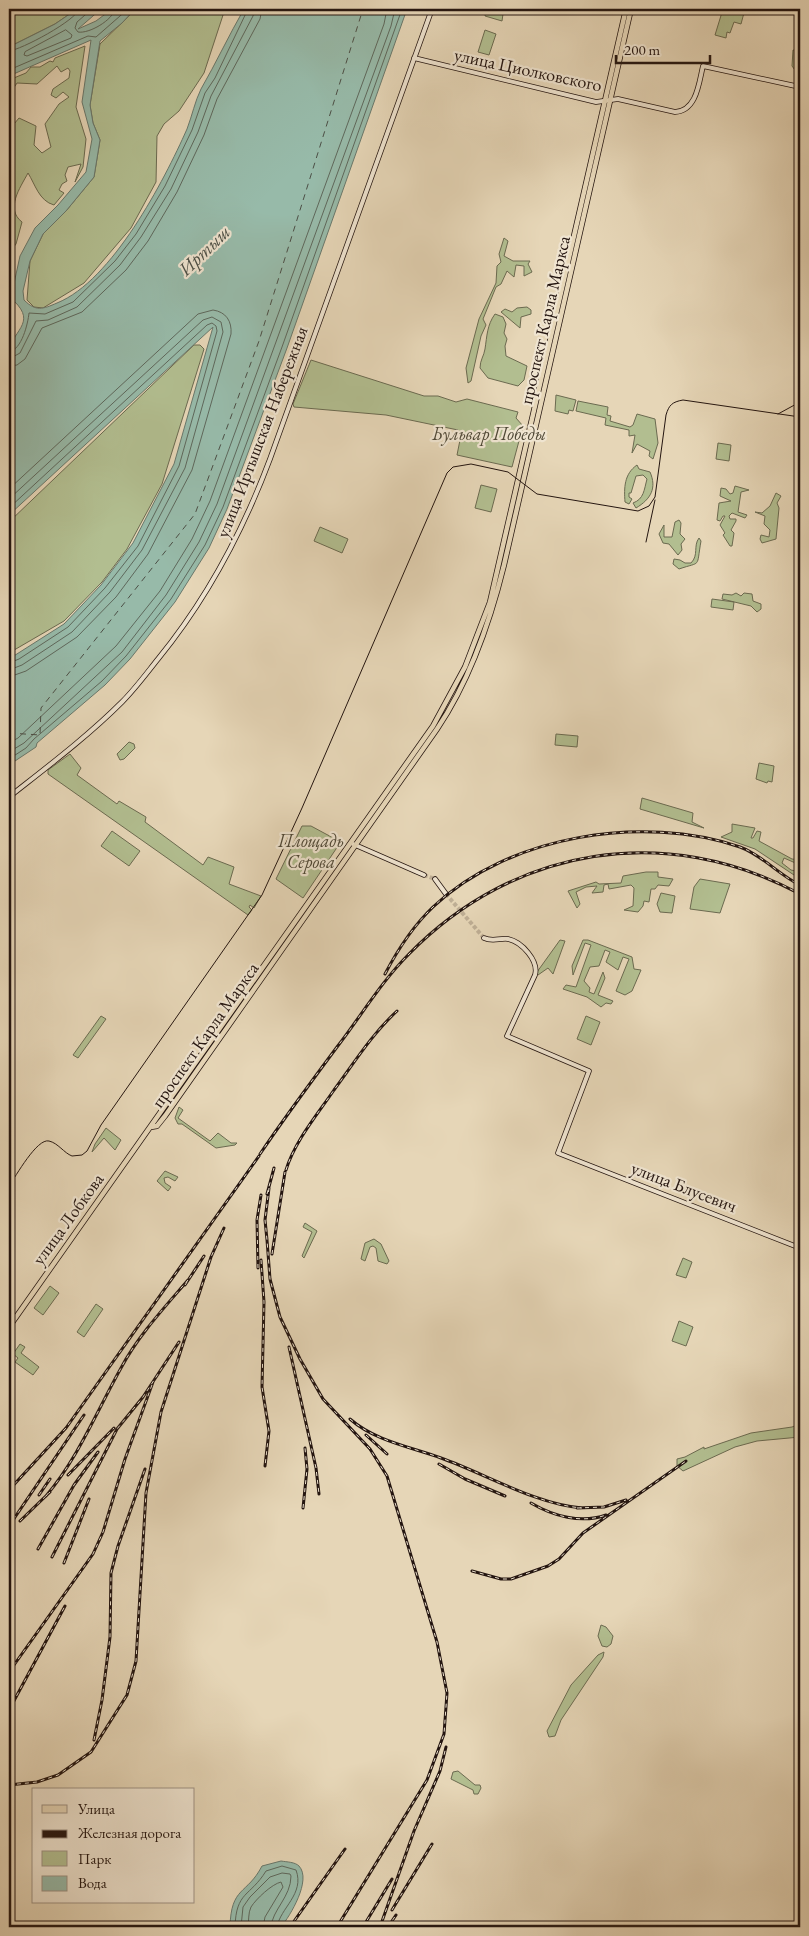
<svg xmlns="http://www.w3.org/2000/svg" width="809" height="1936" font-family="'EB Garamond',serif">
	<rect width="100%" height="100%" fill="#e6d6b7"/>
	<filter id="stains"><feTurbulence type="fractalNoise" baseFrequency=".004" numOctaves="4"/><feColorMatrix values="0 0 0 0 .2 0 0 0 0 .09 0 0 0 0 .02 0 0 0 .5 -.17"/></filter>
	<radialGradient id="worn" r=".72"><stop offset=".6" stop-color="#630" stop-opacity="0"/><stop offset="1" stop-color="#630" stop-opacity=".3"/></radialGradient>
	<path fill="#b2be90" stroke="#6b6a50" d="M9,9H77L55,24L9,47Z
		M136,9H225L204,73L179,111L164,124L157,136L156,182L131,228L84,283L43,308L34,307L27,300L30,261L43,234L66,211L94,177L100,140L93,123L90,105L100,44Z
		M486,9L503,14L502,21L485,16Z
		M723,9H745L741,24L734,22L730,33L727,32L726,38L715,35Z
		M485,30L496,34L489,55L478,52Z
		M85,46L76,107L86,139L83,167L75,182L81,164L68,167L65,175L67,181L62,184L59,190L64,193L54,205C39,201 35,184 28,173C20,188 5,209 22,222L16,244L9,253V188L13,176L9,171V130L19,118L36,126L34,145L42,153L51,147L45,124L59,104L69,97L63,92L56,98L51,95L53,89L69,78L70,71L68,68L61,72L57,66L37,84L17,83L9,95V80L26,73L31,67H40L50,61L53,62L55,58Z
		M793,50L800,51V77H797V73L792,66Z
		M504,238L508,241L504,256L513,261H530L528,264L532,272L524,276V266L516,265L514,277L507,271L501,284L496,287L483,319L486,325L481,336L471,381L468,383L466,368L479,319L496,283L497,266L501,262L499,254Z
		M527,307L531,310V314L521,317L520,328L501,312L505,309L512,312L517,308Z
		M495,314L503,317L506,324L504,333L507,339L505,346L506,356L527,366L524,380L518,386L488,378L480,368C480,360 484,356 485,349C487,336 487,325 495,314Z
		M194,345H200L204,349L162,484L127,549L102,582L64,621L9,653V522Z
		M311,360L424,396H438L456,402L467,399L518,412L516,418L523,426L512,467L457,455L461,435L458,430L386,415L294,407L293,404Z
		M556,395L576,400L573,411L569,410L568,414L555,411Z
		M578,401L608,407L607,415L611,416L610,421L630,427L633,425L637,414L655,419L658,443L653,459L649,456L650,451L637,444L632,453L635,435L629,436V430L605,425L606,418L576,411Z
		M718,443L731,445L729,461L716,459Z
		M637,465L639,469L650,472C657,488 651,499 636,508L633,503C644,499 644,490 647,479L643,475L636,476L631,493H629V497L632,499L629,504L625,502C624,488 624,474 637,465Z
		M481,485L497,489L491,512L475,508Z
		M735,486L749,490L741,492L738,512L747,515L745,518L732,513L729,516L730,519H736V521L731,530L734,533L732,546H730L723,535L725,533L720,525L725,516H723L720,521L717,520L719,503L731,501L720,496L721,488L726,489L730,494L733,493Z
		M776,493L781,496L777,503L779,508L776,539L762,543L760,539L761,535L769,537L770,530L764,524L765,516L755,512L762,513L770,506Z
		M679,520L681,523L680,534L685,539L681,544L682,550L678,555L669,544L663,543L659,534L664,525V537H672L675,522Z
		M320,527L348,539L342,553L314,541Z
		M699,538L701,541C696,569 702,561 679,569L673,564L674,559L680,560L685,563H691C699,555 693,546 699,538Z
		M736,593L741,596L744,593L752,594L753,601L761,604V609L757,612L751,606L722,599L723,594L732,595Z
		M712,599L734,602L733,610L711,607Z
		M556,734L578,736L577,747L555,745Z
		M129,742L134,744L135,748L124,759L120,760L117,754Z
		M70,754L81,768L77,775L117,804L119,801L146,817L145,822L203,865L208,857L234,867L229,884L261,896L254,908L250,905L249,907L252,910L248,915L48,774V770Z
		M759,763L774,766L772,782L768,781L767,783L756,779Z
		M642,798L693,813L692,822L704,828L640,809Z
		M732,824L755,828L751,838H753L757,831L761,832L759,841L792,859L800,860V865L784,858L782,863L791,870L800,872V879L755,849L721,837L732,832Z
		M302,826H311L337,840L338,846L303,898L276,879Z
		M112,831L140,851L129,866L101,846Z
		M646,872H658V877L673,879L669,886L658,885L655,889H651L649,902L644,901L643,906L638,912L624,910L633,906L634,888L631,885L609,889L608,884L604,885L603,892L592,893L597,886L586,887L576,892L580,904L577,908L568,891L596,882L599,884L621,883L623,876Z
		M700,879L730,884L720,913L690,909L694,887Z
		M661,893L675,896L672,913L660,912L657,904Z
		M560,940L565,941L553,974L548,968L538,975L537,972Z
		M583,940H588L632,957L634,969L641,970L632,991L625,995L616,991L629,959L623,957L618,970L606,962L610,952L605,950L599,966L590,967L584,981L590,988L589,992L594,994L603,972L605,978L598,995L613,1001L611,1004L606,1003L601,1007L587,997L563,989L566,985L576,987L591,945L585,943L573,975L572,966Z
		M101,1016L106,1019L78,1058L73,1055Z
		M586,1016L600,1022L591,1045L577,1039Z
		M179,1107L183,1110L178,1118L210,1141L218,1133L231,1143H237L235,1145L216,1148L182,1124H178L175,1118Z
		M106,1128L121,1140L115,1150L104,1138L92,1152L95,1144Z
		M165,1171L178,1177L175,1181L168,1177L164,1178L165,1183L171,1187L168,1191L157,1181Z
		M305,1223L317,1231L304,1258L302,1256L312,1232L303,1227Z
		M374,1239L381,1244L389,1261L387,1264L378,1261L376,1248L373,1246L370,1247L365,1261L361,1259L365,1243Z
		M683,1258L692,1262L686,1278L676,1275Z
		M50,1286L59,1293L43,1315L34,1308Z
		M96,1304L103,1309L84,1337L77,1332Z
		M679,1321L693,1327L686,1346L672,1341Z
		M20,1344L25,1347L21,1353L39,1367L33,1375L15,1362L18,1358L13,1354Z
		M800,1424V1437L757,1441L735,1447L683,1471L677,1466V1459L685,1457L704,1447V1449L751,1433L792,1427Z
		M601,1625L606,1627L613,1636L611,1644L607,1647L602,1646L598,1636Z
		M604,1652L603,1657L561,1720L555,1736L549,1737L547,1731L571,1685L598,1655Z
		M458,1771L475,1785H480L481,1788L478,1794H474L473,1790L451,1779L453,1772Z"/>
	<path fill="#97baa9" stroke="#69786c" d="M77,9H101L78,29L96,21L112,9H135L122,23L100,41L90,105L93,123L100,140L94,177L66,211L43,234L30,261L23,291L24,300C36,312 43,309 57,303C112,281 164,181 187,129C192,116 195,101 201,89C216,63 229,35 244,9H407L287,348L227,509L209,548L175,602L130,659L105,685L37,743L36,747L9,765V659L64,624L101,585L133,543L174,464L213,327L9,515C9,462 6,407 9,354C10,331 38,324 14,301L13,288L20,256L35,228L58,205L86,172L92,139L82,102L91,40L9,76V47L55,24Z
		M281,1861C287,1862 295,1862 299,1866C312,1880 290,1916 281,1927H230C231,1886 247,1895 262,1866Z"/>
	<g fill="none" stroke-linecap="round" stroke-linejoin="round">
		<path stroke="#5e685c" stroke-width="1" d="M92,9L77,22L75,28L78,32C89,34 113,20 115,9
			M66,30L72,35L71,38L27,56L24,55L25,52Z
			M9,51C21,50 77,20 79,9
			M9,70L88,36L96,37L128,9
			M9,352C22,350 28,323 29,313L45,314L73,302L115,261L136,234L165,186L192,130L205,93L215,78L248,9
			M9,359L20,353L36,321L48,320L77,307L120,265L141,237L171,189L198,132L211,96L253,16L255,9
			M9,366L17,365L25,359L42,328L82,312L126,270L148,241L177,192L204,135L217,99L260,19L262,9
			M9,489L198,314L213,310C226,312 232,321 231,334L192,470L148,554L116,597L77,637L26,671L9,677
			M9,499L203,320L212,317L221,322L223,332L185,468L142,550L110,592L72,632L22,665L9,670
			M9,508L207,325L212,323L216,326L217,331L179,466L138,546L105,588L68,627L19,659L9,663
			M9,743L18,738L116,646L160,591L192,539L210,501L384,24L387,9
			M9,752L24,743L122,652L166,595L199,542L217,504L391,26L395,9
			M9,759L26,748L34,739L102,681L126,656L171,599L205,545L223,507L282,347L402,9
			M235,1927C236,1891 250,1897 266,1871L282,1866L296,1870C305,1894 280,1908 277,1927
			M241,1927L243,1907L250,1897L270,1877L282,1873L290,1874L291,1876C291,1897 272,1910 271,1927
			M248,1927C249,1921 248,1913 251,1907C256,1899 272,1884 281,1882L283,1887L265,1917L263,1927"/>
		<path stroke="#4c4f46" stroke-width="1" stroke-dasharray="6 5" stroke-linecap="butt" d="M9,733L40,735L41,708L195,514L259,341L363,9"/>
		<path stroke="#bfaf96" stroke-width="4" stroke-dasharray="4 2" stroke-linecap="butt" d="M424,875L435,879
			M446,894L484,938"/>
		<defs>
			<path id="secondary" d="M414,58L596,102L618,99L675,112C697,111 699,82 703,66L800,87
				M9,797C47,767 87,737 122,702C135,689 146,674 158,659C207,599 243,531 270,459L432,9
				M353,844L424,875
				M435,879L446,894
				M484,938C492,942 500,938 508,939C522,942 539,961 535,975L507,1036L589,1071L558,1153L800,1248"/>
			<path id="primary" d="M151,1127L157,1126L165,1116L437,729C470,680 490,622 504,565L631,9
				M9,1327L433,726L465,667L490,602L626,9"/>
		</defs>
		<use href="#secondary" stroke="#241510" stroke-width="5.5"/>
		<use href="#primary" stroke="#241510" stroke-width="6"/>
		<use href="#secondary" stroke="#efe4d0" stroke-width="4"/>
		<use href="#primary" stroke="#e6d6b7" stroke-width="4.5"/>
		<path stroke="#241510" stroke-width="1" d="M800,32L796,58L800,71
			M778,414L800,402
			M646,542L655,500
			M9,1186C16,1176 37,1138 49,1141C58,1143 64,1153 72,1156L82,1155L87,1151L101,1125L262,895L302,808L447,473L453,467L471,464L508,472L537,494L638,511L649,506L655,497L666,415C669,405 672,402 683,400L800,417"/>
		<defs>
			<path id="rail" d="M385,974C397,951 414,925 433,907C509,835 643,814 740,847C762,855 779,875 800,885
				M260,1154C285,1117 311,1082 337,1047C361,1016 381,982 409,954C515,846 666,822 800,894
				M286,1170C295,1141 317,1115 334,1090C354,1063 372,1034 397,1011
				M269,1188L265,1220L267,1240L270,1279L280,1317L300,1359L323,1399L370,1449L387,1476L437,1642L447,1693L444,1734L427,1780L337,1927
				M267,1194L274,1168
				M272,1254L285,1172
				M261,1260L264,1302L262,1387L269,1431L265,1466
				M258,1268L257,1220L261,1195
				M185,1285L204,1256
				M289,1347L316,1468L319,1494
				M350,1419C375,1441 411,1447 441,1458C486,1474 535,1504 582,1508
				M366,1435L387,1454
				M439,1464L465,1479L505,1496
				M68,1475L114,1428
				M9,1490L66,1428L259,1156
				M39,1495L50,1479
				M46,1496C78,1458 97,1411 121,1368C138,1336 164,1308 188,1280
				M531,1503C553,1516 581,1524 606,1515
				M303,1508L307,1469L305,1448
				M577,1508L604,1507L626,1500
				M20,1521L50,1492
				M9,1526L84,1415
				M38,1549L74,1485L98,1452
				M52,1557L117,1429L143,1397L179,1342
				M64,1563L89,1499
				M472,1571L501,1579H511L548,1566L559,1559L583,1533L686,1461
				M9,1672L93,1554L103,1532L125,1459L153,1382
				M9,1710L65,1606
				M94,1740L102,1700L110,1637L111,1573L118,1546L145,1469
				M9,1785L37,1782L58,1775L91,1752L127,1695L136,1661L146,1493L161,1412L211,1257L224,1228
				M392,1910L432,1844
				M290,1927L345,1849
				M363,1927L392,1879
				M380,1927L414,1831L440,1771L446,1747
				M388,1927L396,1915"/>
		</defs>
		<use href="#rail" stroke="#241510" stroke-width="3"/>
		<use href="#rail" stroke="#efe4d0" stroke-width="1" stroke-dasharray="4" stroke-linecap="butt"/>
	</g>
	<g text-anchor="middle" stroke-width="4.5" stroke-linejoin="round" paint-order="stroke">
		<g font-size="18" fill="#241510" stroke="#efe4d0">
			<text transform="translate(528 70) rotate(12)" y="6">улица Циолковского</text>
			<text transform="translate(545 320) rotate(-77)" y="6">проспект Карла Маркса</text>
			<text transform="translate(262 432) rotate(-69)" y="6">улица Иртышская Набережная</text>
			<text transform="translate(205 1035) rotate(-55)" y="6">проспект Карла Маркса</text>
			<text transform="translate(684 1187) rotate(21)" y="6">улица Блусевич</text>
			<text transform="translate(68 1219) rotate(-54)" y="6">улица Лобкова</text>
		</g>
		<g font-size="18" font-style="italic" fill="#4f4836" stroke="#efe4d0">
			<text x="489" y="440">Бульвар Победы</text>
			<text x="311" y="847">Площадь<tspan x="311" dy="21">Серова</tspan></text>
		</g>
		<g font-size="19" font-style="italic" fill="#4c4f46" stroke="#efe4d0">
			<text transform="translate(204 250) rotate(-44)" y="7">Иртыш</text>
		</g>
	</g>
	<rect width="809" height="1936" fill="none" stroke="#e6d6b7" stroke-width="30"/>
	<rect x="10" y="10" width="789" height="1916" fill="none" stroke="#241510" stroke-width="2.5"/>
	<rect x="15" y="15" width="779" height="1906" fill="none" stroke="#241510"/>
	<rect x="32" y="1788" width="162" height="115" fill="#efe4d0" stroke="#9e9183"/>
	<rect x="42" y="1805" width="25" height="8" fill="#e6d6b7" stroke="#9e9183"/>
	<text x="78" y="1814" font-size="15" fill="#241510">Улица</text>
	<rect x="42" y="1830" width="25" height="8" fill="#241510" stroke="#9e9183"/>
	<text x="78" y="1838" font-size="15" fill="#241510">Железная дорога</text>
	<rect x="42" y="1851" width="25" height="15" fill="#b2be90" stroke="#9e9183"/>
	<text x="78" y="1864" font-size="15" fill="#241510">Парк</text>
	<rect x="42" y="1876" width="25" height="15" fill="#97baa9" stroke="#9e9183"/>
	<text x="78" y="1888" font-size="15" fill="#241510">Вода</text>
	<path d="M616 55v8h94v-8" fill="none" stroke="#241510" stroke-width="2.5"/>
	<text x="624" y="55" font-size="15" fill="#241510" stroke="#efe4d0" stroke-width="4" paint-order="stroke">200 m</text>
	<rect width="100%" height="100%" filter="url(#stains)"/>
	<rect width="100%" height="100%" fill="url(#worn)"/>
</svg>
